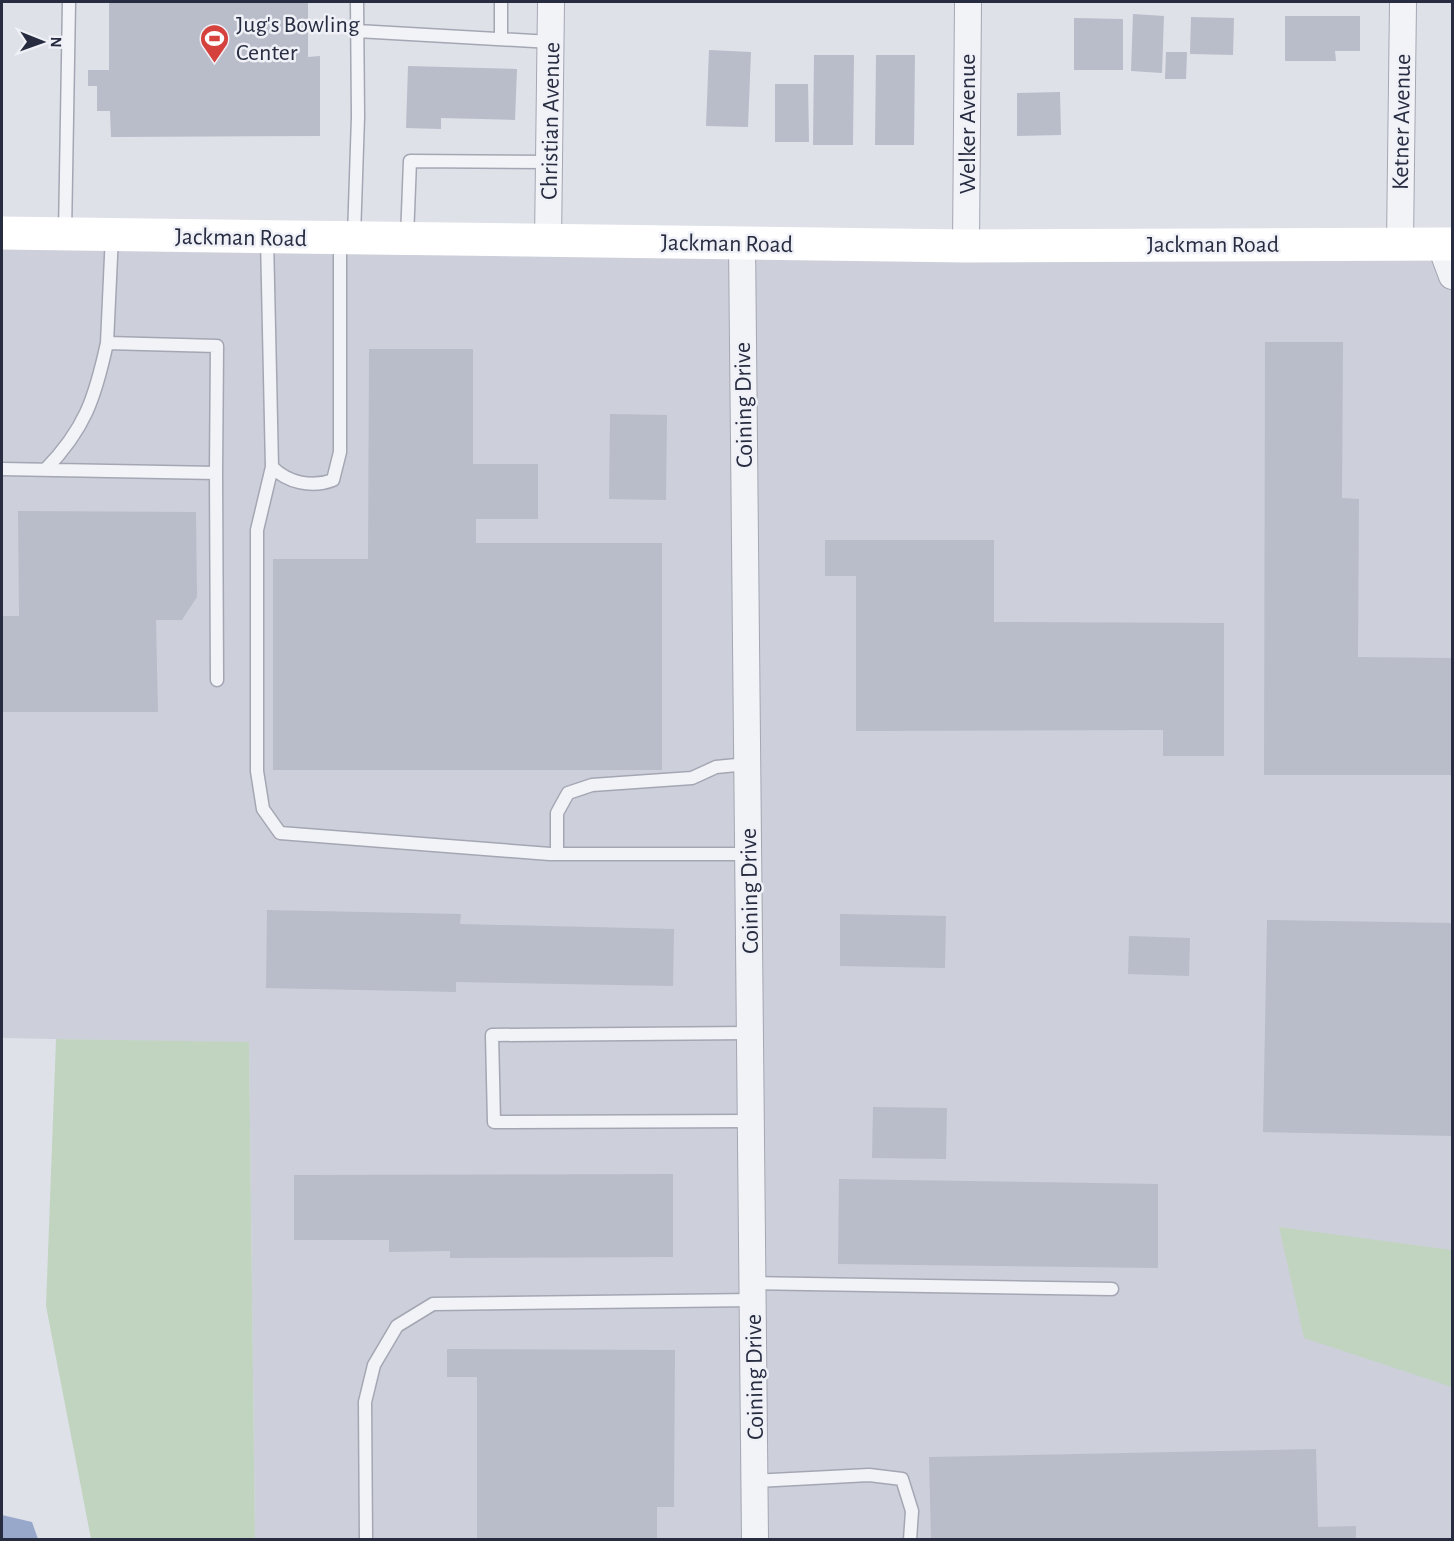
<svg xmlns="http://www.w3.org/2000/svg" width="1454" height="1541" font-family="'Alegreya Sans',sans-serif">
	<rect width="100%" height="100%" fill="#dfe1e9"/>
	<path fill="#cdd0db" d="M2,234L1452,248V1539H255L249,1043L2,1038Z"/>
	<path fill="#c1d4c0" d="M56,1039L249,1042L255,1539H91L46,1306Z
		M1279,1227L1452,1250V1387L1304,1338Z"/>
	<path fill="#98a8cb" d="M2,1515L32,1522L38,1539H2Z"/>
	<path fill="#b9bcc9" d="M109,2H308V57L320,56V136L111,137L110,111H97V86H88V70H109Z
		M1133,14L1164,16L1162,73L1131,71Z
		M1285,16H1360V51H1335L1336,61H1285Z
		M1191,17L1234,18L1233,55L1190,54Z
		M1074,18L1123,19V70H1074Z
		M709,50L751,52L748,127L706,126Z
		M1166,52H1187L1186,79H1165Z
		M814,55H854L853,145H813Z
		M876,55H915L914,145H875Z
		M408,66L517,69L515,120L441,118V129L406,128Z
		M775,84H808L809,142H775Z
		M1060,92L1061,135L1017,136V93Z
		M1265,342H1343L1342,498L1359,499L1358,657L1452,658V775H1264Z
		M369,349H473V464H538V519H476V543H662V770H273V559H368Z
		M610,414L667,415L666,500L609,499Z
		M18,511L196,512L197,597L182,620H156L158,712H2V616H19Z
		M825,540H994V622L1224,623V756H1163V730L856,731V576H825Z
		M267,910L461,914L460,924L674,929L673,986L456,982V992L266,988Z
		M840,914L946,916L945,968L840,966Z
		M1267,920L1452,923V1136L1263,1132Z
		M1129,936L1190,938L1189,976L1128,974Z
		M873,1107L947,1108L946,1159L872,1158Z
		M673,1174V1257L450,1258V1251L389,1252V1240H294V1175Z
		M839,1179L1158,1184V1268L838,1264Z
		M447,1349L675,1350L674,1507H657V1540H477V1377H447Z
		M1316,1449L1318,1527L1356,1526V1540H931L929,1457Z"/>
	<g fill="none" stroke-linecap="round" stroke-linejoin="round">
		<defs>
			<path id="service" d="M501,2V39
				M357,31L551,42
				M65,233L69,2
				M354,236L358,117L357,2
				M267,238L272,467C288,483 312,488 333,480L340,452V240
				M407,238L410,161L549,162
				M272,467L257,530V771L263,809L280,833L550,854H748
				M2,469L216,473L217,346L107,343L112,235
				M45,470C85,429 95,398 107,343
				M216,473L217,680
				M557,854V813L568,793L592,785L692,778L716,767L747,764
				M750,1033L492,1035L494,1122L751,1121
				M753,1283L1112,1289
				M755,1481L869,1475L902,1479L912,1511L910,1540
				M366,1540L365,1402L374,1365L397,1326L433,1304L753,1300"/>
			<path id="minor" d="M548,241L551,2
				M742,243L755,1540
				M1400,243L1403,2
				M1440,244L1452,276
				M966,246L968,2"/>
		</defs>
		<use href="#service" stroke="#a4a7b3" stroke-width="15"/>
		<use href="#minor" stroke="#a4a7b3" stroke-width="28"/>
		<use href="#service" stroke="#f2f3f7" stroke-width="12"/>
		<use href="#minor" stroke="#f2f3f7" stroke-width="26"/>
		<path stroke="#fff" stroke-width="33" d="M2,233L966,246L1452,244"/>
	</g>
	<defs>
		<symbol id="stadium-pin" viewBox="-11 -11 22 30"><path d="M0 17L-7.5 6A9.5 9.5 0 1 1 7.5 6Z" fill="#d5413d" stroke="#eff1f7"/><path d="M0-5a6.5 5 0 1 0 0 10a6.5 5 0 1 0 0-10ZM-3.5-1.8h7v3.6h-7Z" fill="#fff"/></symbol>
	</defs>
	<g fill-rule="evenodd">
		<use href="#stadium-pin" x="198" y="22" width="33" height="45"/>
	</g>
	<g text-anchor="middle" stroke-width="5" stroke-linejoin="round" paint-order="stroke">
		<g font-size="24" fill="#272c41" stroke="#eff1f7" text-anchor="start">
			<text x="236" y="32">Jug's Bowling<tspan x="236" dy="28">Center</tspan></text>
		</g>
		<g font-size="24" fill="#272c41" stroke="#eff1f7">
			<text transform="translate(550 121) rotate(-89)" y="8">Christian Avenue</text>
			<text transform="translate(1401 122) rotate(-89)" y="8">Ketner Avenue</text>
			<text transform="translate(967 124) rotate(-90)" y="8">Welker Avenue</text>
			<text transform="translate(241 237) rotate(1)" y="8">Jackman Road</text>
			<text transform="translate(727 243) rotate(1)" y="8">Jackman Road</text>
			<text x="1213" y="252">Jackman Road</text>
			<text transform="translate(743 405) rotate(-91)" y="8">Coining Drive</text>
			<text transform="translate(749 891) rotate(-91)" y="8">Coining Drive</text>
			<text transform="translate(754 1377) rotate(-91)" y="8">Coining Drive</text>
		</g>
	</g>
	<rect width="1454" height="1541" fill="none" stroke="#272c41" stroke-width="6"/>
	<g transform="translate(42 42) rotate(91)" stroke="#eff1f7" stroke-width="4.5" paint-order="stroke">
	<path d="M0-4.5L10 22L0 15L-10 22Z" fill="#272c41"/>
	<text y="-9" font-size="16" font-weight="bold" text-anchor="middle" fill="#272c41">N</text>
	</g>
</svg>
